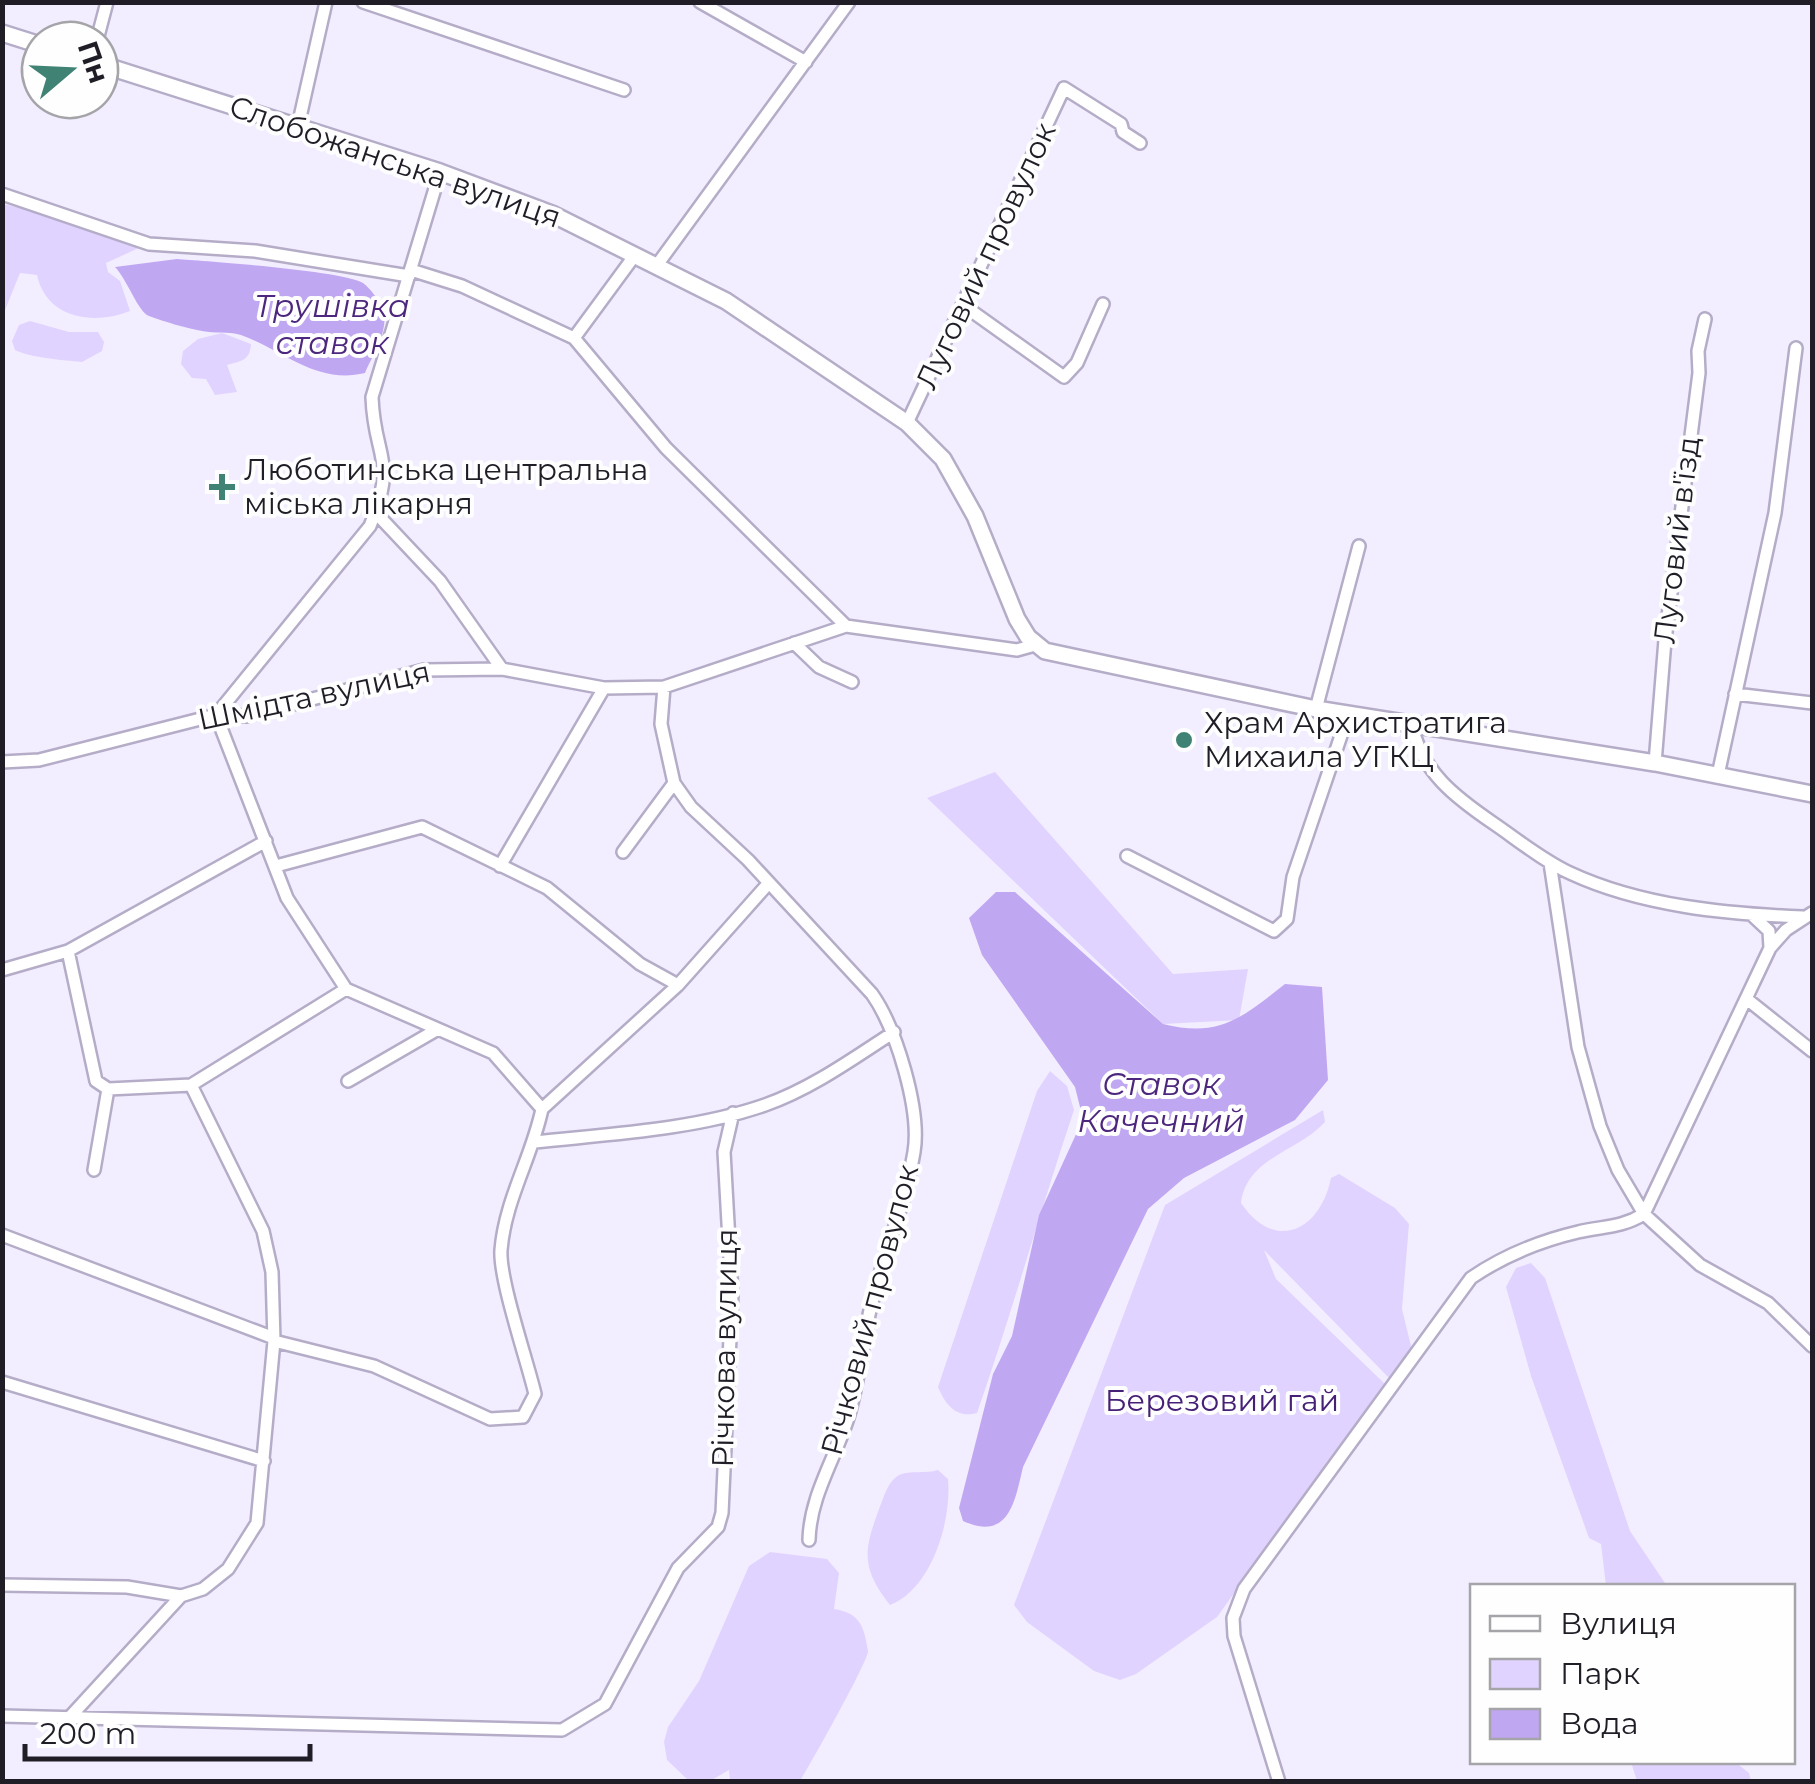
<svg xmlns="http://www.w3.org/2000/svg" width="1815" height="1784" font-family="Montserrat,sans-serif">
	<rect width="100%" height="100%" fill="#f3eeff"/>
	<path fill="#e1d3ff" d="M3,204L141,237V247L106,263L108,272L120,281L130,311C93,326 46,318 37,275L20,273L3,315Z
		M30,321L69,332H98L104,342L102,351L82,362C62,360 32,358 15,350L12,341L19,325Z
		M222,333L251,344C250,361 241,361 227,365L237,392L215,395L206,379L192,378L181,364L183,351L198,339Z
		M995,772L1173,974L1248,969L1239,1020L1163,1024L927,798Z
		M1050,1071L1067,1086L1074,1110C1040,1211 1012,1313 977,1413C956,1419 945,1404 938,1387L1037,1091Z
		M1323,1110L1325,1122C1298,1152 1247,1157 1241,1203C1275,1253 1320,1231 1331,1178L1339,1174L1395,1208L1409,1224L1402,1309L1411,1346L1405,1364L1389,1378L1264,1250L1276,1279L1385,1384L1217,1617L1136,1674L1120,1680L1094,1671L1027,1622L1014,1605L1165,1205Z
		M1531,1263L1545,1278L1630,1531L1667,1586H1606L1601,1544L1589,1538L1531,1376L1506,1287L1516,1268Z
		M938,1470L948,1479C952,1520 932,1589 890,1605C858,1564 865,1547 882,1501C886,1491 889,1481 899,1475C909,1470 926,1474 938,1470Z
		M770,1552L827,1559L839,1573L834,1609C860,1613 864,1626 868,1651C869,1660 810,1765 800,1781H730L729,1770L710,1781L688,1780L667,1760L664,1742L668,1727L699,1681L749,1566Z
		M1631,1762H1735L1749,1773L1751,1781H1637Z"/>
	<path fill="#c0a7f2" d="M177,259C206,261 345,271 363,283C368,286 380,301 382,307C391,328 373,354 365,373C316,385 283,350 241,335C227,331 215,334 202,331C186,328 165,322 149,316C138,312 127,279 115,267Z
		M996,892H1015L1163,1024C1219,1038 1242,1018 1285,984L1322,987L1328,1080L1295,1120L1184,1178L1148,1209L1023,1467C1015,1501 1009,1542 963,1521L959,1508L993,1374L1012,1336L1039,1215L1083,1119L1075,1087L982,955L969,918Z"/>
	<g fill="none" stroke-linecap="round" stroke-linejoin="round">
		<defs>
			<path id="street" d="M363,2L624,90
				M700,2L806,62
				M97,40L107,2
				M298,126L326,2
				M2,194L149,244L255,251L409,276
				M657,265L849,2
				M411,270L462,286L574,338L666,448L846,626
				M963,305L1064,377L1077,363L1103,304
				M574,338L635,255
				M907,423L1064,88L1121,124L1123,132L1140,143
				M375,512L440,581L502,669
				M794,643L819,667L852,682
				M664,687L661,724L674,783L691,807L748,860L872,994C896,1028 921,1110 914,1152C905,1205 884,1254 871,1306C862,1343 859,1382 848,1418C835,1459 810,1496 809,1540
				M1735,694L1812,703
				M1316,709L1359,546
				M216,715L287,898L346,989L493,1053L542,1109C532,1157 505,1200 501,1250C499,1279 527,1360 535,1394L523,1417L490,1419L374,1366L274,1341
				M216,715L370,526C398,458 374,459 372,397L440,172
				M1412,726C1422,772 1455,797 1493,823C1518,840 1542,860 1570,873C1641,906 1726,914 1803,917
				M2,762L39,760L216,715L247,716L424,670L502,669L604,688L664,687L846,626L1017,650L1035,645
				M1655,763L1665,640L1699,373L1698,351L1705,319
				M1718,775L1775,513L1796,348
				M623,852L674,783
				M1127,856L1274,931L1287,919L1293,877L1348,715
				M1550,863L1578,1047L1600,1126L1618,1170L1644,1214L1700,1265L1768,1303L1812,1346
				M276,866L422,827L547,888L640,964L678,985
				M500,866L604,688
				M1753,916L1769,931L1770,948
				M68,951L96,1081L108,1089L191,1085L346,989
				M2,970L68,951L266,841
				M1748,1000L1812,1051
				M348,1081L438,1029
				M542,1109L678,985L767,885
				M535,1142C610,1134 693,1130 765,1105C811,1089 854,1058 894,1032
				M94,1170L108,1089
				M2,1235L274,1338
				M2,1382L264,1461
				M2,1585L127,1587L181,1596
				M2,1716L562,1730L605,1704L678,1568L718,1527L722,1513L732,1294L724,1152L733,1113
				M69,1718L181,1596L203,1589L228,1569L257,1523L274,1341L272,1272L263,1231L191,1085
				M1279,1782L1234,1636L1233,1618L1244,1589L1471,1278C1503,1256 1540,1241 1578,1232C1604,1226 1621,1228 1644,1214L1770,948L1786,930L1812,913"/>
			<path id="secondary" d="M2,33L40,45
				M100,64L440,172L552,214L726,301L907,423L943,459L975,516L1017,619L1028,637L1045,651L1316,709L1655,763L1812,794"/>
		</defs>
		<use href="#street" stroke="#b5adc8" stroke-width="16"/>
		<use href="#secondary" stroke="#b5adc8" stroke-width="20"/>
		<use href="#street" stroke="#fff" stroke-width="11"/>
		<use href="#secondary" stroke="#fff" stroke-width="15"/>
	</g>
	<g fill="#408374" stroke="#fefefe" stroke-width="4">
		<path d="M217 472h10v10h10v10h-10v10h-10v-10h-10v-10h10z"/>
		<circle cx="1184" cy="740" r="10"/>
	</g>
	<g text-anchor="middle" stroke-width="8" stroke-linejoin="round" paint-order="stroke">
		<g font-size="30" fill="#201d27" stroke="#fefefe">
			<text transform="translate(395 162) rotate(19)" y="10">Слобожанська вулиця</text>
			<text transform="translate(986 256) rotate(-65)" y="10">Луговий провулок</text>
			<text transform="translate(1677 540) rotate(-83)" y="10">Луговий в'їзд</text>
			<text transform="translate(314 696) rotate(-12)" y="10">Шмідта вулиця</text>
			<text transform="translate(870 1310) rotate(-75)" y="10">Річковий провулок</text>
			<text transform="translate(725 1348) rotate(-89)" y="10">Річкова вулиця</text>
		</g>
		<g font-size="30" fill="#201d27" stroke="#fefefe" text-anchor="start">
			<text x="244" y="480">Люботинська центральна<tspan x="244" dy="34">міська лікарня</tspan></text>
			<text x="1204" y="733">Храм Архистратига<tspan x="1204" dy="34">Михаила УГКЦ</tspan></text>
		</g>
		<g font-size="30" fill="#462076" stroke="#fefefe">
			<text x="1222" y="1411">Березовий гай</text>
		</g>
		<g font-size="32" font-style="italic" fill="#4c277d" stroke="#fefefe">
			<text x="332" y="317">Трушівка<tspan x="332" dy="37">ставок</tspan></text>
			<text x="1161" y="1095">Ставок<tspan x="1161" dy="37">Качечний</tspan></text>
		</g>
	</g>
	<rect width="1815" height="1784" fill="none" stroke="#201d27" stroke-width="10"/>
	<rect x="1470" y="1584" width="325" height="180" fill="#fefefe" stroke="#a5a4a8" stroke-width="2.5"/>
	<rect x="1490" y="1616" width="50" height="15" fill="#ffffff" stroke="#a5a4a8" stroke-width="2.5"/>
	<text x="1560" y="1634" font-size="30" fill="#201d27">Вулиця</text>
	<rect x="1490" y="1659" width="50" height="30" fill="#e1d3ff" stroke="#a5a4a8" stroke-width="2.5"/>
	<text x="1560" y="1684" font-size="30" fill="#201d27">Парк</text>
	<rect x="1490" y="1709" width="50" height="30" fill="#c0a7f2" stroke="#a5a4a8" stroke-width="2.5"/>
	<text x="1560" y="1734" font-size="30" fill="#201d27">Вода</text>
	<g transform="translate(70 70) rotate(71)"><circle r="48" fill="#fefefe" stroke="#a5a4a8" stroke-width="2.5"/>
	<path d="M0-8L18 38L0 25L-18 38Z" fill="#408374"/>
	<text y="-15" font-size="28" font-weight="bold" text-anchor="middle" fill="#201d27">Пн</text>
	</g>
	<path d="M25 1744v15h285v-15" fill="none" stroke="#201d27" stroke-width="5"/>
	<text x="40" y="1744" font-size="30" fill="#201d27" stroke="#fefefe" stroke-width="8" paint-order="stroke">200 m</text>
</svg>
